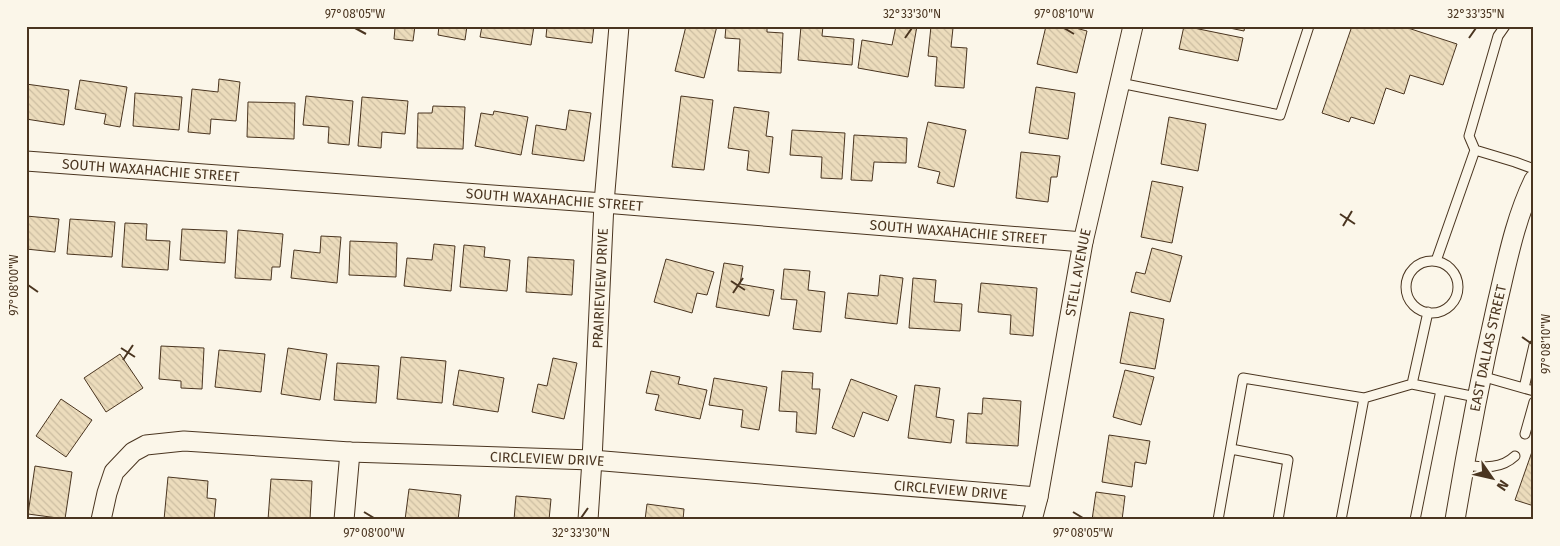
<svg xmlns="http://www.w3.org/2000/svg" width="1560" height="546" font-family="'Fira Sans',sans-serif">
	<defs>
		<pattern id="building-back-hatch" width="6" height="6" patternUnits="userSpaceOnUse" patternTransform="scale(1.25)"><rect width="6" height="6" fill="#ecdcbc"/><path d="M-1 5l2 2M0 0l6 6M5-1l2 2" fill="none" stroke="#ccbda1"/></pattern>
	</defs>
	<rect width="100%" height="100%" fill="#fbf6e9"/>
	<path fill="url(#building-back-hatch)" stroke="#4a3520" d="M375,26H415L413,41L394,39L395,28Z
		M439,26H467L465,40L438,35Z
		M482,26H534L531,45L480,37Z
		M547,26H594L592,43L546,37Z
		M686,26H717L704,78L675,71Z
		M726,26H767V32L783,33L781,73L738,71L740,39L725,38Z
		M801,26H823L822,36L854,39L852,65L798,60Z
		M896,26H917L908,77L858,68L862,40L892,45Z
		M931,26L953,28L951,47L967,48L964,88L935,86L937,57L928,56Z
		M1046,26H1068L1087,31L1077,73L1037,64Z
		M1184,26L1243,38L1238,61L1179,49Z
		M1220,26H1245L1244,31Z
		M1352,26H1409L1408,28L1457,44L1443,85L1410,75L1404,94L1386,88L1374,124L1351,117L1349,122L1322,113Z
		M219,79L240,82L236,121L211,119L210,134L188,132L192,89L218,92Z
		M80,80L127,87L120,127L104,124L106,114L75,109Z
		M26,84L69,90L64,125L26,119Z
		M1036,87L1075,93L1068,139L1029,133Z
		M135,93L182,97L179,130L133,126Z
		M306,96L353,101L349,145L328,143L329,127L303,125Z
		M681,96L713,100L704,170L672,167Z
		M362,97L408,101L405,134L382,132L381,148L358,146Z
		M248,102L295,103L294,139L247,137Z
		M433,106L465,107L463,149L417,148L418,113H432Z
		M734,107L769,112L766,136L773,137L769,173L747,170L749,151L728,148Z
		M569,110L591,113L584,161L532,154L536,125L566,130Z
		M494,111L528,117L521,155L475,146L481,113L493,115Z
		M1169,117L1206,124L1198,171L1161,164Z
		M928,122L966,130L954,187L937,183L940,172L918,167Z
		M792,130L845,133L842,179L821,178L822,157L790,155Z
		M854,135L907,138L906,163L874,162L872,181L851,180Z
		M1021,152L1060,156L1057,177H1051L1048,202L1016,198Z
		M1152,181L1183,187L1172,243L1141,237Z
		M26,216L59,219L55,252L26,249Z
		M70,219L115,222L112,257L67,254Z
		M125,223L147,224L146,240L170,241L168,270L122,267Z
		M182,229L227,231L225,263L180,260Z
		M238,230L283,234L280,267H272L271,280L235,278Z
		M321,236L341,237L337,283L291,278L294,250L320,253Z
		M350,241L397,243L396,277L349,275Z
		M434,244L455,246L451,291L404,286L407,258L432,260Z
		M464,245L485,247L484,257L510,260L507,291L460,287Z
		M1152,248L1182,256L1170,302L1131,292L1136,272L1145,274Z
		M528,257L574,260L572,295L526,292Z
		M666,259L714,272L707,295L697,293L692,313L654,302Z
		M724,263L743,266L740,284L774,290L769,316L716,307Z
		M784,269L810,271L808,290L825,292L821,332L793,329L797,300L781,299Z
		M880,275L903,278L897,324L845,318L848,293L878,296Z
		M913,278L936,280L934,302L962,304L960,331L909,328Z
		M981,283L1037,288L1033,336L1010,334L1011,315L978,312Z
		M1130,312L1164,319L1155,369L1120,363Z
		M161,346L204,348L202,389L181,388V381L159,379Z
		M288,348L327,354L320,400L281,394Z
		M219,350L265,354L261,392L215,387Z
		M120,354L143,388L106,412L84,378Z
		M401,357L446,361L442,403L397,399Z
		M553,358L577,363L564,419L532,412L538,384L547,386Z
		M337,363L379,366L376,403L334,400Z
		M459,370L504,378L498,412L453,405Z
		M1125,370L1154,377L1141,425L1113,417Z
		M651,371L680,377L678,384L707,390L700,419L655,410L659,395L646,393Z
		M782,371L813,373L812,389H820L816,434L796,432L797,412L779,411Z
		M714,378L767,387L759,430L741,427L743,410L709,405Z
		M851,379L897,396L888,421L863,412L854,437L832,428Z
		M915,385L940,388L936,417L954,420L951,443L908,438Z
		M983,398L1021,401L1018,446L966,443L968,413L982,414Z
		M61,399L92,420L66,457L36,436Z
		M1109,435L1150,441L1146,464L1135,462L1132,487L1102,482Z
		M1534,446V506L1515,500Z
		M35,466L72,472L65,519L28,514Z
		M168,477L208,481L207,498L216,499L214,520H164Z
		M271,479L312,481L310,520H268Z
		M409,489L461,495L458,520H405Z
		M1096,492L1125,496L1122,520H1092Z
		M516,496L551,499L549,520H514Z
		M647,504L684,509L683,520H645Z"/>
	<g fill="none" stroke-linecap="round" stroke-linejoin="round">
		<defs>
			<path id="service" d="M1505,26L1498,36L1469,136L1475,150L1515,162L1534,169
				M1120,83L1280,115L1309,26
				M1436,261L1475,150
				M1406 287a26 26 0 1 1 52 0a26 26 0 1 1-52 0Z
				M1428,312L1412,384L1476,397
				M1481,376L1534,391
				M1524,388L1534,345
				M1525,434L1534,402
				M1231,449L1288,460L1278,520
				M1464,465C1483,467 1500,470 1515,456
				M1218,520L1243,378L1364,398L1412,384
				M1341,520L1364,398
				M1415,520L1441,390"/>
			<g id="minor">
				<path id="s1" d="M26,161L604,203L1083,242"/>
				<path id="s2" d="M101,520L107,493L114,472L133,452L146,445L184,441L350,452L592,460L1038,497"/>
				<path d="M344,520L350,452"/>
				<path id="s3" d="M588,520L592,460L604,203L619,26"/>
				<path id="s4" d="M1032,520L1038,497L1083,242L1133,26"/>
				<path id="s5" d="M1455,520C1467,447 1481,375 1497,304C1507,262 1515,219 1534,180"/>
			</g>
		</defs>
		<use href="#service" stroke="#4a3520" stroke-width="11"/>
		<use href="#minor" stroke="#4a3520" stroke-width="21"/>
		<use href="#service" stroke="#fbf6e9" stroke-width="9"/>
		<use href="#minor" stroke="#fbf6e9" stroke-width="19"/>
	</g>
	<path fill="none" stroke="#4a3520" stroke-width="2" d="M355,28L366,34M1064,28L1074,34M905,38L912,28M1469,38L1476,28M1340,214L1355,224M1343,226L1352,211M731,281L745,290M28,285L38,292M733,293L743,278M1522,337L1532,344M121,348L135,357M123,360L133,345M364,512L374,518M1073,512L1083,518M581,518L588,508"/>
	<g text-anchor="middle" stroke-width="4" stroke-linejoin="round" paint-order="stroke">
		<g font-size="14" fill="#4a3520" stroke="#fbf6e9">
			<text dy="5" stroke="none"><textPath href="#s1" startOffset="125">SOUTH WAXAHACHIE STREET</textPath></text>
			<text dy="5" stroke="none"><textPath href="#s1" startOffset="530">SOUTH WAXAHACHIE STREET</textPath></text>
			<text dy="5" stroke="none"><textPath href="#s1" startOffset="935">SOUTH WAXAHACHIE STREET</textPath></text>
			<text dy="5" stroke="none"><textPath href="#s4" startOffset="252">STELL AVENUE</textPath></text>
			<text dy="5" stroke="none"><textPath href="#s3" startOffset="232">PRAIRIEVIEW DRIVE</textPath></text>
			<text dy="5" stroke="none"><textPath href="#s5" startOffset="175">EAST DALLAS STREET</textPath></text>
			<text dy="5" stroke="none"><textPath href="#s2" startOffset="494">CIRCLEVIEW DRIVE</textPath></text>
			<text dy="5" stroke="none"><textPath href="#s2" startOffset="899">CIRCLEVIEW DRIVE</textPath></text>
		</g>
	</g>
	<rect width="1560" height="546" fill="none" stroke="#fbf6e9" stroke-width="55"/>
	<g transform="translate(1492 478) rotate(124)" stroke="#fbf6e9" stroke-width="4" paint-order="stroke">
	<path d="M0-4L9 19L0 12L-9 19Z" fill="#4a3520"/>
	<text y="-8" font-size="14" font-weight="bold" text-anchor="middle" fill="#4a3520">N</text>
	</g>
	<rect x="28" y="28" width="1504" height="490" fill="none" stroke="#4a3520" stroke-width="2"/>
	<g font-size="12" text-anchor="middle" fill="#4a3520">
		<text x="355" y="18">97°08'05"W</text>
		<text x="912" y="18">32°33'30"N</text>
		<text x="1064" y="18">97°08'10"W</text>
		<text x="1476" y="18">32°33'35"N</text>
		<text transform="translate(14 285) rotate(-90)" y="4">97°08'00"W</text>
		<text transform="translate(1546 344) rotate(-90)" y="4">97°08'10"W</text>
		<text x="374" y="537">97°08'00"W</text>
		<text x="581" y="537">32°33'30"N</text>
		<text x="1083" y="537">97°08'05"W</text>
	</g>
</svg>
